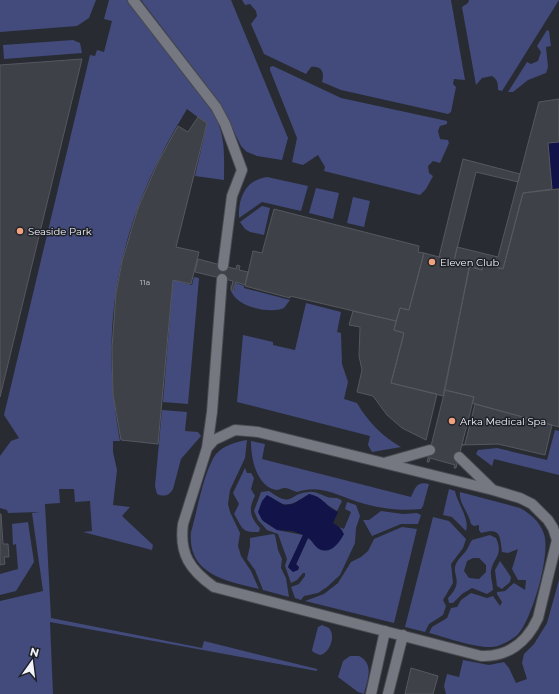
<svg xmlns="http://www.w3.org/2000/svg" width="559" height="694" font-family="Montserrat,sans-serif">
	<rect width="100%" height="100%" fill="#292b32"/>
	<path fill="#424b7c" fill-rule="evenodd" d="M0,0H96L89,18L77,26L0,32Z
		M109,0H128L212,109C226,137 224,149 224,180L195,176L207,124L187,109C121,216 97,317 120,441H113V452L117,470L113,505L130,507L122,516L153,545L152,550L83,532L92,531L90,501L75,502L74,489H59L60,503L45,504L51,618L202,648L204,641L317,669V671L50,622L53,694H0V601L43,591L32,513L40,512L8,513L7,510L0,508V456L11,441L19,438L4,415L90,55L95,56L97,50L104,52L112,21L104,19Z
		M141,0H231L288,138L282,160L257,156L247,152L241,146L220,103Z
		M242,0H451L465,80L454,79L453,84L456,87L451,112L448,114L341,90L322,82C325,72 321,65 311,67L306,74L264,54L251,24L257,16L256,11L250,4L245,5Z
		M469,0H559L502,91L498,90C498,84 498,80 492,76L482,78L476,85L462,7L468,3Z
		M547,30L549,31L551,46L546,47L548,67L546,73L528,80L513,92H508L527,62L531,64L538,61L541,52L537,46Z
		M73,40L80,43L82,53L4,59L3,45Z
		M273,66L341,98L447,121V124L440,126L438,131L440,139L448,140L449,143L440,163L433,161L428,166L429,173L433,176L426,189L420,195L324,171L325,167L318,155L303,165L292,162L297,138L270,70V67Z
		M267,177L308,186L301,211L262,202L239,218C238,197 246,180 267,177Z
		M316,188L339,193L333,219L309,213Z
		M353,197L370,201L364,227L347,223Z
		M262,206L270,208L264,235L250,232L245,229L240,222Z
		M194,277L199,278L188,404L163,402L173,280L192,285Z
		M231,282V290L234,291L236,283L244,286V288L290,300L284,308C269,315 225,305 231,282Z
		M306,303L341,312L337,332L341,333L342,364L348,382L344,399L357,403C368,422 382,436 401,447L372,452L368,445L370,436L237,402L243,335L273,342V345L295,350Z
		M162,410L187,412L185,431L198,432L201,436L181,459L173,489C169,496 164,497 157,494L155,486Z
		M555,430L559,431V475L494,459L492,466L476,454L478,450L497,448L547,460Z
		M247,440L245,458L230,490L228,504L230,512L240,533L238,546L241,556L251,571L259,589C227,581 187,575 191,532C197,512 204,470 216,454C224,445 236,442 247,440Z
		M251,441L265,444L262,459L411,497C415,488 417,481 429,484L423,506L421,509C401,511 384,509 365,504C341,498 323,483 297,492C293,491 289,488 285,488C282,488 279,490 276,490C256,486 251,458 251,441Z
		M245,468L247,473H251L254,478L251,489L255,496C248,509 250,517 260,528L259,532C241,533 243,528 234,514L239,504L233,493Z
		M449,489L455,491C457,503 470,518 466,531L452,517L443,515Z
		M269,491C294,509 288,493 309,492C316,491 321,495 327,497C333,499 337,496 342,501L337,511L329,506L301,499C289,507 281,506 271,497L263,521L277,530L303,535L288,567L291,570H298L299,567L296,565L308,538L312,540L343,531L339,527L344,529L351,512L345,509L347,502L356,505L360,516L356,528L355,543L340,575L327,587L318,593L304,596L301,600L295,598L291,587L299,584L305,576V573H303L297,580L291,583L285,566L287,559L278,534L267,530L258,520L254,511L261,492Z
		M460,492L520,508C531,514 540,522 544,534C551,554 532,618 519,633C514,639 505,643 498,646C481,651 446,637 429,633L432,627L447,618L451,608L457,607L461,600L471,593L487,598L493,596L500,606L502,602L497,594V592L505,591L514,583L525,590L526,580H518L512,569L518,549L508,553L502,552C500,536 501,527 481,533L479,530V525L474,526L471,524C469,513 458,502 460,492Z
		M381,511L403,514L417,513L421,515L418,524H401L372,536L363,520H369Z
		M433,517L449,521L466,539L463,548L451,564L453,583L443,600L446,606L443,615L429,624L425,632L405,627Z
		M28,522L34,562L16,591L0,595V574L18,569L16,544L13,545L12,524Z
		M402,527L417,529L394,623L305,601L324,594L338,583L351,562L361,557L368,551L374,539Z
		M273,534L275,535L278,550L282,559L281,568L286,578L289,597L263,590L255,570L247,559L250,546V538Z
		M490,535L496,538C504,556 493,557 491,571C490,577 493,583 493,590L487,594L472,588L462,594L453,603H449L448,598C465,580 451,576 456,564C458,559 463,555 466,551C468,548 470,543 472,540ZM473,558H479L486,565V572L479,579L469,578L464,571L467,561Z
		M500,561L511,577L510,582L502,589L497,586L495,570Z
		M559,580V694H446L444,686L447,674L459,677L463,660L489,665L504,662L509,668L516,683L527,679L522,663L524,654L534,644L547,623Z
		M322,625L329,628C336,636 330,653 320,655L313,652L312,650L318,627Z
		M350,656H359C375,664 367,681 364,694L358,692L338,677L343,661Z"/>
	<path fill="#121348" d="M559,142V188L552,189L548,143Z
		M309,494C324,497 326,507 338,512L333,523L339,527L344,534C339,543 331,555 319,549C314,546 312,540 308,538L296,564L299,567L298,570L293,572L288,567L303,535L293,531L277,530L262,520L258,512L262,501L267,495L284,505L293,504Z"/>
	<path fill="#3f4149" stroke="#565860" d="M82,59L0,397V65Z
		M559,99V142L548,143L552,189L523,193L503,269L483,264L482,270L454,261L457,247L498,257L539,102Z
		M198,117L207,123L176,247L199,252L191,284L173,280L158,444L121,440L113,395L112,348L116,293L122,261L138,208L159,160L178,126L188,132Z
		M463,159L520,174L518,182L476,172L454,261L439,257Z
		M559,189V427L472,403L474,397L445,390L469,267L482,270L483,264L503,269L523,193Z
		M274,209L419,246L418,252L424,253L409,310L400,308L396,321L290,296V298L245,286L253,251L262,253Z
		M424,253L470,265L443,396L391,383L404,333L394,330L400,308L409,310Z
		M198,259L236,269L237,265L240,266L239,270L248,272L245,285L236,282L233,291L231,290L233,281L195,272Z
		M353,311L396,321L394,330L404,333L391,383L437,394L426,440L402,428L387,415L373,396L357,392L362,370L359,356L360,327L349,325Z
		M445,390L474,397L456,468H454L455,465L430,458L429,462H427Z
		M475,404L552,425L545,455L498,444L462,445L465,444Z
		M0,514H1L3,544H8L9,557H4L5,564L0,565Z
		M411,668L438,676L433,694H405Z"/>
	<g fill="none" stroke-linecap="round" stroke-linejoin="round">
		<defs>
			<path id="lane" d="M133,0L216,107L225,124L242,170L232,196L223,266
				M235,430L258,432L493,490L520,498L532,504L548,520L553,528L557,540L538,618C527,642 508,657 481,656L214,587C190,570 179,554 183,524L207,448L214,440Z
				M207,448L212,412L222,279
				M459,457L493,490
				M384,463L430,450
				M371,694L385,631
				M388,694L403,635"/>
		</defs>
		<use href="#lane" stroke="#484950" stroke-width="12"/>
		<use href="#lane" stroke="#767881" stroke-width="10"/>
	</g>
	<g fill="#f2a17e" stroke="#1f2128" stroke-width="1.5">
		<circle cx="20" cy="231" r="4"/>
		<circle cx="432" cy="262" r="4"/>
		<circle cx="452" cy="421" r="4"/>
	</g>
	<g text-anchor="middle" stroke-width="3" stroke-linejoin="round" paint-order="stroke">
		<g font-size="8" fill="#c5c7cd">
			<text x="145" y="285">11a</text>
		</g>
		<g font-size="10" fill="#f2f4f9" stroke="#1f2128" text-anchor="start">
			<text x="28" y="235">Seaside Park</text>
			<text x="440" y="266">Eleven Club</text>
			<text x="460" y="425">Arka Medical Spa</text>
		</g>
	</g>
	<g transform="translate(32 662) rotate(14)" stroke="#1f2128" stroke-width="3" paint-order="stroke">
	<path d="M0-3L7 15L0 10L-7 15Z" fill="#f2f4f9"/>
	<text y="-6" font-size="11" font-weight="bold" text-anchor="middle" fill="#f2f4f9">N</text>
	</g>
</svg>
